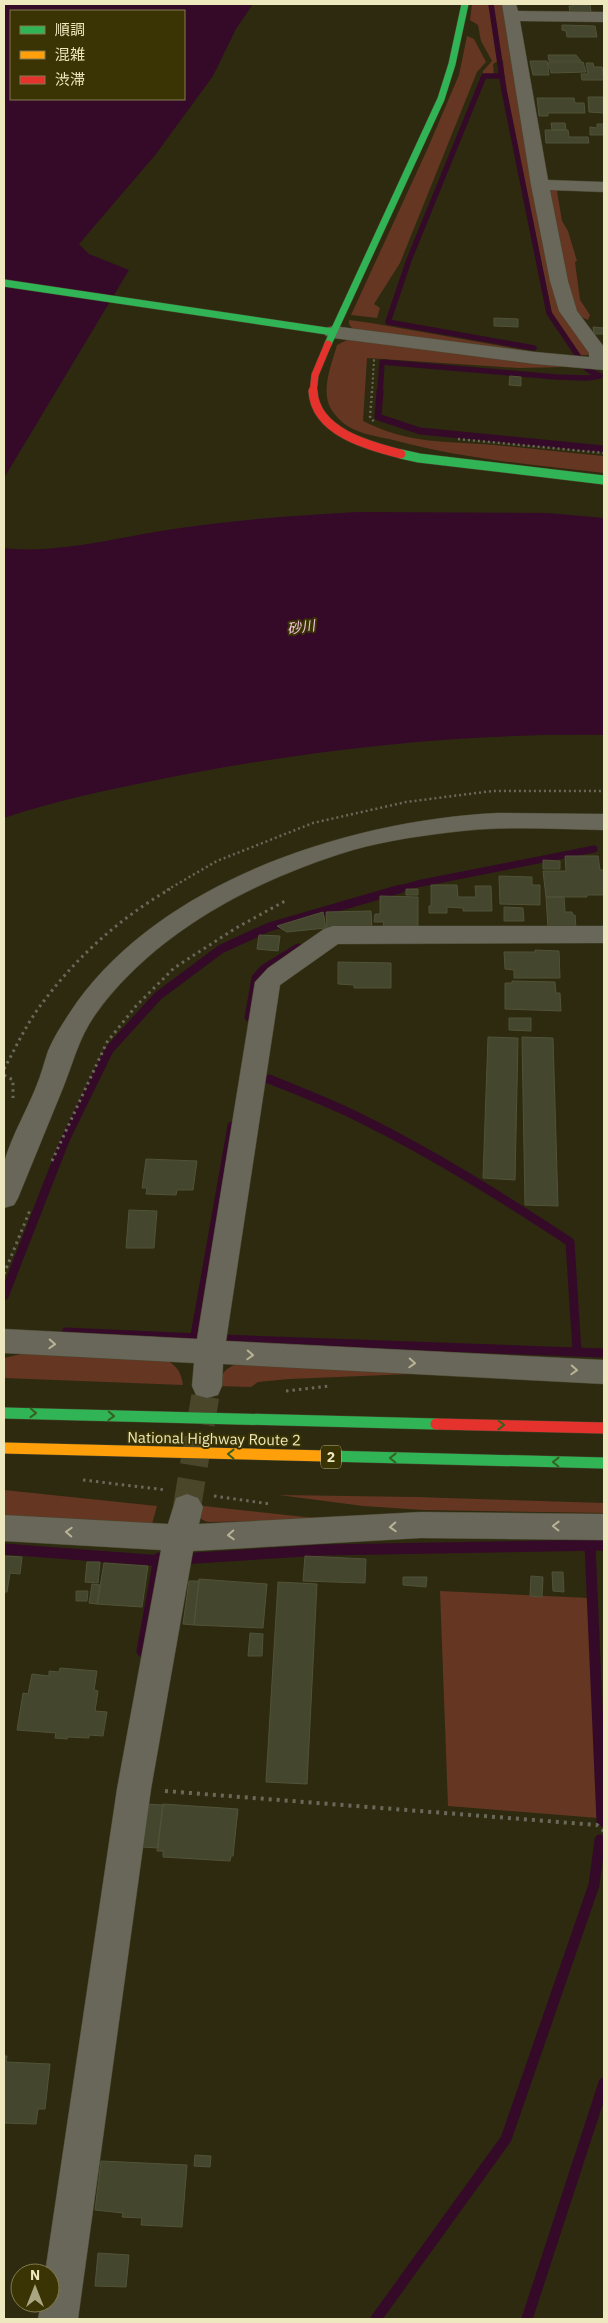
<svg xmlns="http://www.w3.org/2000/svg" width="608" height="2323" font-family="'IBM Plex Sans','Noto Sans JP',sans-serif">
	<rect width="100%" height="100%" fill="#2d2a10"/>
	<path fill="#653622" d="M472,4H489L498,61L493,64L494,76H483V71L492,61L481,41L478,25L470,20Z
		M492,4H504L536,190L591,355H579L552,313L505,86L503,61L501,60Z
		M467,36L474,39L486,62L477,72L400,263L374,304L380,308L377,318L351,315L427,150L459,75Z
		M554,188H563L557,191L562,221L568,231L577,261L575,262L580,300L590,315L588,320L575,314L548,191Z
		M349,320L371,323L535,352L364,332L352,328L349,324Z
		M349,339L567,367L518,368L367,358L363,421C409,444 444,441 494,445C531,448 567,453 604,456V473C534,465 465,459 397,441C382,437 363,435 349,427C341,422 333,414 329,405C322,386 332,363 337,345Z
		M21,1354L161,1357C175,1364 181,1370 183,1385L4,1378V1358Z
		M239,1363L435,1373L289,1379L258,1382L251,1387L218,1386C222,1373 225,1368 239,1363Z
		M4,1490L157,1506L152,1524L120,1526L4,1522Z
		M279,1495L416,1497L604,1503V1513L423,1510L363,1506Z
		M195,1505L333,1520L208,1522C199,1520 197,1514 195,1505Z
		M440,1591L589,1598L598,1818L448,1806Z"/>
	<path fill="#350a28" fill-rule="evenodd" d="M4,4H253L236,29L213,76L156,154L79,244L89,254L129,270L4,478ZM11,11H184V99H11Z
		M358,512L548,513L604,518V735C465,733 324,748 187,774C126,786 63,798 4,818V548C59,555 131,534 188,527C245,519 302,515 358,512Z"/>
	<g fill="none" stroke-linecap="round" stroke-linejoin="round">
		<path stroke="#350a28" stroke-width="5.5" d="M491,4L504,90L549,313L587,369L600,376
			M502,76H484L409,260L388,322L534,348
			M380,393L382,362L556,377L587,378L600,376"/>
		<path stroke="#350a28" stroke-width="7" d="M380,391L378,417L420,431L604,449
			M396,890L417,884L594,849"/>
		<path stroke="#350a28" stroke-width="9" d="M249,1017L256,978L264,969L298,948
			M262,1079H269C301,1092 333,1104 364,1120C435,1155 503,1198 570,1242L577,1352
			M4,1296L65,1140L109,1050L158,996L221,949L269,927L400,889
			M66,1332L200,1338
			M223,1339L604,1353
			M194,1341L232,1126"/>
		<path stroke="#350a28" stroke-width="11" d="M590,1545L602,1821
			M4,1549L163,1561
			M181,1559L322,1550L604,1545
			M142,1651L159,1558
			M376,2319L506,2139L594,1885L600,1840
			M527,2319L604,2083"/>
	</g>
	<path fill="#44462d" stroke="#515339" d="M573,4H590L591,12H570L569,6H573Z
		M562,25L595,26L597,37H567L566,31L562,30Z
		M548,55H576L581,61H549Z
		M530,61H547L548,66L549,62H583L586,72L551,73L550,68H548L549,75H533Z
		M586,63H593L594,67H602L604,80H582L581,74H588Z
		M588,97H604V113L589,112Z
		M537,98H574L575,103H584L585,113H548V116H539Z
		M551,123H565L566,130H552Z
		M597,124H604V135H590V127L597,128Z
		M545,130H568L569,137H588L589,143H546Z
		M494,318L518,319V327L494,326Z
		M593,327L604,328V334H594Z
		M510,376L521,377V386L509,385Z
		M565,856H598L600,870H604V895H587V897H546L543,871H566Z
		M543,860L560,861V869H543Z
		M499,876L532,877V885H540V905L500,904Z
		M431,885H457L458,897H476L475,886H491L492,911H463V908L447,907V913H429V906H431Z
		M406,889H418V895H406Z
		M380,896L418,897V926H383L384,922H374L375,914H380Z
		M546,897H564L565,912H572L573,915H575L576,928H548Z
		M504,907L523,908L524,921H504Z
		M371,911L372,928H327L326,912Z
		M323,912L326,928L287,932L277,926Z
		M259,935L280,936L278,951L257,949Z
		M535,950L559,951L560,978H514V970L505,969L504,952H535Z
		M338,962L391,963V988H354V985L338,984Z
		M512,981L555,982L556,993H560L561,1011L505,1009V983H512Z
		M509,1018H531V1031L509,1030Z
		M488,1037L518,1038L515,1180L483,1178Z
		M522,1037L553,1038L558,1206L525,1205Z
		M146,1159L197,1161L193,1190H177L176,1195L146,1194L147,1188H142Z
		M129,1210L157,1211L154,1248H126Z
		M4,1556L22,1557L20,1574L10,1573L7,1592H4Z
		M305,1556L366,1559L365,1583L303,1581Z
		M87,1562H100L98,1583L85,1582Z
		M104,1563L148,1566L142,1607L97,1604Z
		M552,1572H563L564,1592L553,1591Z
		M531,1576L543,1577L542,1597L530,1596Z
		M403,1577H427L426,1587L403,1585Z
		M199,1579L267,1584L263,1628L194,1625Z
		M189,1581H199L194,1625L183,1624Z
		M278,1582L317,1584L307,1784L266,1782Z
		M92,1584L100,1585L97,1604L89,1603Z
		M76,1591H88L87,1601H76Z
		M250,1633L263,1634L262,1656H248Z
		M60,1668L97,1671L94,1690L98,1691L95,1711L107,1712L103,1736L89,1735V1738L68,1737L67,1739L55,1738L56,1733L17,1730L23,1693L28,1694L32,1674L49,1676V1671L59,1672Z
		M147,1804L163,1805L158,1848L141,1847Z
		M163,1804L238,1809L233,1856H231L230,1861L163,1857V1851H157Z
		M4,2056H7L6,2062L50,2064L45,2109H38L36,2124L4,2123Z
		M195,2155L211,2156L210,2167L194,2166Z
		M101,2161L187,2165L182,2227L141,2225L142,2218L122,2217L123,2213L95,2210Z
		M98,2253L129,2255L126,2287L95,2286Z"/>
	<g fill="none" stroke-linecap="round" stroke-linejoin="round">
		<path stroke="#4a462a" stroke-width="28" stroke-dasharray="28 14" stroke-linecap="butt" d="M187,1507L207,1386"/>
		<defs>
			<path id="street" d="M502,4H516L518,11L604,12V22L520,21L548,180L604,182V192L550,190L568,281L577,311L604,347V370L535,364L333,338L326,336L324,332L326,328L333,326L535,352L589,357V353L559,311L550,281L531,185Z
				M498,813L604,814V830C557,829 510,826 462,831C426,835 388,840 353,850C257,879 155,931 95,1015C78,1040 74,1061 63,1088C48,1125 33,1161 18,1198L14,1205L4,1208C4,1195 1,1176 4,1163C11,1137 26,1112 36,1087C41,1075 44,1063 48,1051C55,1034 67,1017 77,1002C166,879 352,820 498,813Z
				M333,926H604V943L338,944L280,985L226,1341L604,1360V1384L223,1364L222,1386L218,1395L207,1398L196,1395L192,1386L194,1363L4,1353V1329L197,1339L255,982L268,968L324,929Z
				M187,1494L198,1498L203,1507L199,1524L421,1512L604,1514V1540L421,1538L193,1551L151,1789L78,2319H38L41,2303H50V2273H45L117,1789L161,1550L4,1541V1515L168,1524L176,1498Z"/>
			<path id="fast-far2" d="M4,283L333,332
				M328,344L441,99L452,64L465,4"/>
			<path id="fast-far1" d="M401,454L419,458L604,480"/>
			<path id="fast" d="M4,1413L436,1424
				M326,1456L604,1463"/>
			<path id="slow" d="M4,1448L326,1456"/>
			<path id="jam-far2" d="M313,393L315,375L328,344"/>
			<path id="jam-far1" d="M313,391C315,432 369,446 401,454"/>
			<path id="jam" d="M436,1424L604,1428"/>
		</defs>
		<use href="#street" stroke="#49472f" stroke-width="1"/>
		<use href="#fast-far2" stroke="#49472f" stroke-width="8"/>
		<use href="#fast-far1" stroke="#49472f" stroke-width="10"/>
		<use href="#fast" stroke="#49472f" stroke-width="12"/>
		<use href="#slow" stroke="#49472f" stroke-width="12"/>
		<use href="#jam-far2" stroke="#49472f" stroke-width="8"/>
		<use href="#jam-far1" stroke="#49472f" stroke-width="10"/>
		<use href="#jam" stroke="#49472f" stroke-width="12"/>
		<path stroke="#6a6859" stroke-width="2" stroke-dasharray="2 2.5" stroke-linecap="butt" d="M372,393L374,360H377"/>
		<path stroke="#6a6859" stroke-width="2.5" stroke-dasharray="2 3" stroke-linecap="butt" d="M372,391L370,418L376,423
			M458,439L604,453
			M167,890L217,861L313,823L406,802L492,791H604"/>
		<path stroke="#6a6859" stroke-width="3" stroke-dasharray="2.5 4" stroke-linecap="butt" d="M4,1069C15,1049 25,1027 38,1009C73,960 118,919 170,889
			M4,1075L13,1080V1098
			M52,1161L107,1042L136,1006L174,968L236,928L285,901
			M4,1274L30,1210
			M286,1391L329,1386
			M83,1480L166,1490
			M214,1496L270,1504"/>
		<path stroke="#6a6859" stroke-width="4" stroke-dasharray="3 5" stroke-linecap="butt" d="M165,1791L597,1825L604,1831"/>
		<use href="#street" fill="#696759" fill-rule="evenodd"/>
		<use href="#fast-far2" stroke="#30b455" stroke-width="7"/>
		<use href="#fast-far1" stroke="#30b455" stroke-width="9"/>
		<use href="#fast" stroke="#30b455" stroke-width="11"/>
		<use href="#slow" stroke="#ff9f0a" stroke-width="11"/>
		<use href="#jam-far2" stroke="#e5322d" stroke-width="7"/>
		<use href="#jam-far1" stroke="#e5322d" stroke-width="9"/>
		<use href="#jam" stroke="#e5322d" stroke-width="11"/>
	</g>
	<defs><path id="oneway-chevron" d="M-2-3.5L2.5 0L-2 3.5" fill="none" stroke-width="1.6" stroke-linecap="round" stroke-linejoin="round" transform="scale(1.25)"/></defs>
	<g stroke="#b9b496">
		<use href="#oneway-chevron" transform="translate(52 1344) rotate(3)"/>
		<use href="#oneway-chevron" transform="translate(250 1355) rotate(3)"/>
		<use href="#oneway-chevron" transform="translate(412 1363) rotate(3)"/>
		<use href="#oneway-chevron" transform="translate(574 1370) rotate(3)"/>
		<use href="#oneway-chevron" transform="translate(556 1526) rotate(-179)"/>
		<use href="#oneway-chevron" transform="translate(393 1527) rotate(177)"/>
		<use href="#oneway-chevron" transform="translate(69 1532) rotate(-177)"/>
		<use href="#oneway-chevron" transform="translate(231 1535) rotate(177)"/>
	</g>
	<g stroke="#366020">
		<use href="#oneway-chevron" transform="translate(33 1413) rotate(2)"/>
		<use href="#oneway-chevron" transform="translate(111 1416) rotate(2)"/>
		<use href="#oneway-chevron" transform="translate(501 1425) rotate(1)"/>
		<use href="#oneway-chevron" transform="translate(231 1454) rotate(-179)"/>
		<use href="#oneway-chevron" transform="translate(393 1458) rotate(-179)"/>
		<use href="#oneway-chevron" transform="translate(556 1462) rotate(-179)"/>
	</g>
	<g text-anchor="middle" stroke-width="4" stroke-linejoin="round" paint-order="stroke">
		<g font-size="14" font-style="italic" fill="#f5c4e3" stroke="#3a3303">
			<text transform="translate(301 627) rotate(-8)" y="5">砂川</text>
		</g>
		<rect fill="#3a3303" stroke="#b8b287" stroke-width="1" x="321" y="1445.5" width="20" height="23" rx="4"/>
		<g font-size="14" font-weight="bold" fill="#eee8bf">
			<text x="331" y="1462">2</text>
		</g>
		<g font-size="15" fill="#eee8bf" stroke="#3a3303">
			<text transform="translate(214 1439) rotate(1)" y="5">National Highway Route 2</text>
		</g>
	</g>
	<rect width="608" height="2323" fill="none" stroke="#eee8bf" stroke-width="10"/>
	<rect x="10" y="10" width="175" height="90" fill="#3a3303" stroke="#827b4e"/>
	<rect x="20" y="26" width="25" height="8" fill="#30b455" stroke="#827b4e"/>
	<text x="55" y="35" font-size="15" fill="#eee8bf">順調</text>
	<rect x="20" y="51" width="25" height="8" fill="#ff9f0a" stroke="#827b4e"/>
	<text x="55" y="60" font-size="15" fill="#eee8bf">混雑</text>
	<rect x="20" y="76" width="25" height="8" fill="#e5322d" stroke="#827b4e"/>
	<text x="55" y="85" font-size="15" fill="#eee8bf">渋滞</text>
	<g transform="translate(35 2288)"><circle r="24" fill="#3a3303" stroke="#827b4e"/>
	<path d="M0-4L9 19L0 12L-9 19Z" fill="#aaa682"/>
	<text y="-8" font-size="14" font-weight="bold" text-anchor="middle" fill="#eee8bf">N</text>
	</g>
</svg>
